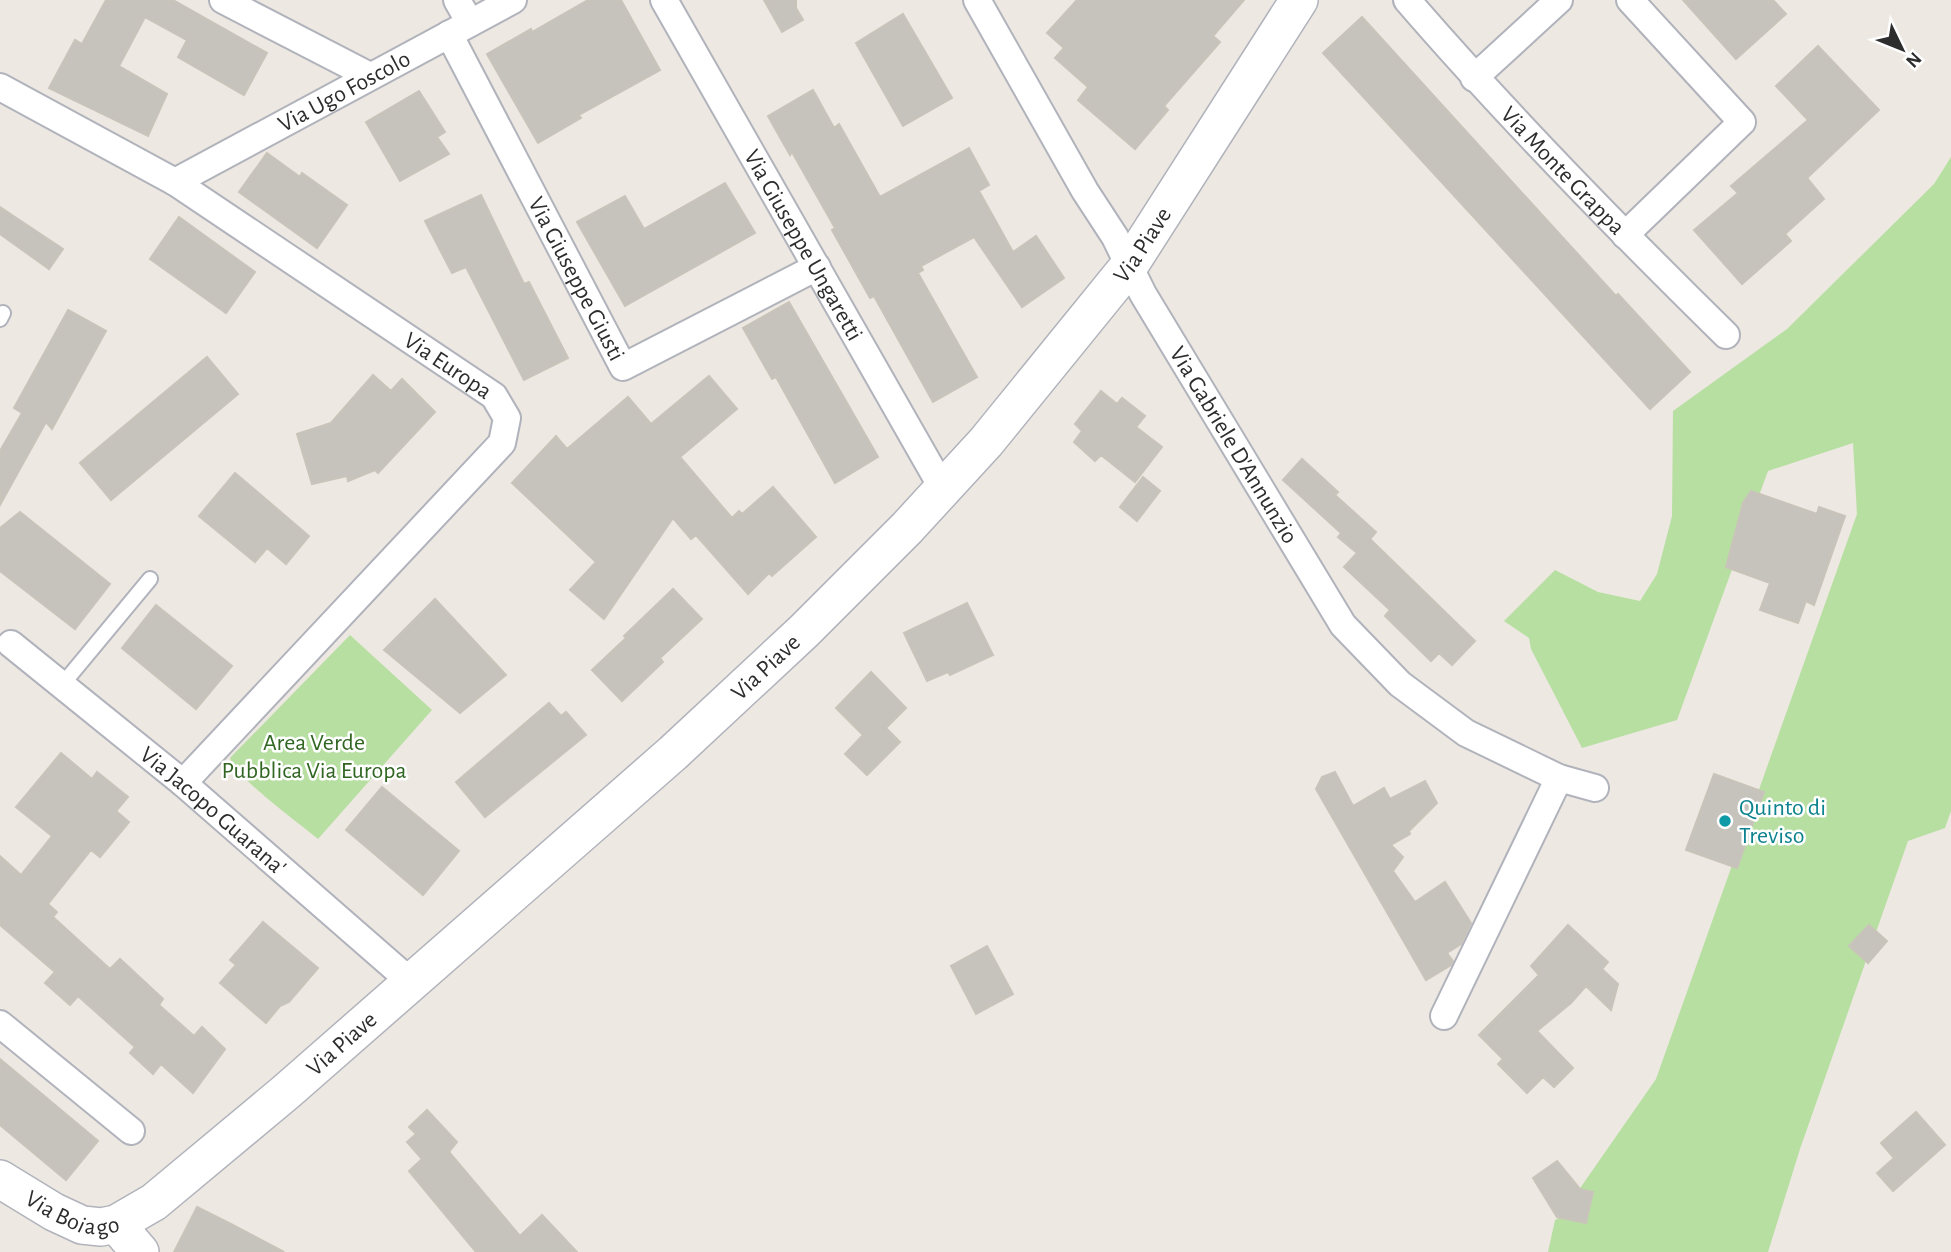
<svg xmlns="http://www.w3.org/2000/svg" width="1951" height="1252" font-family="'Alegreya Sans',sans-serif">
	<rect width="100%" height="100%" fill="#ede8e1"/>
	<path fill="#b7dfa2" d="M1951,157V811L1945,828L1908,841L1800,1149L1768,1252H1548L1555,1220L1585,1206L1576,1194L1656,1079L1857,514L1853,443L1768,471L1677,720L1582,748L1531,649L1529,638L1504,621L1555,570L1598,592L1640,601L1657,574L1672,516L1673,411L1787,329L1934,184Z
		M350,635L432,710L318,839C300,824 235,777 230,758Z"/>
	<path fill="#c6c2bc" stroke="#c9c4ba" stroke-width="2" d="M106,0H173L267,53L244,95L178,57L187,40L145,17L119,66L167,94L148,136L49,88L75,40L82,44Z
		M588,0H621L660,70L579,115L581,118L538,143L487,54L531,29L532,32Z
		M764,0H796V8L803,20L782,32Z
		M1077,0H1244L1213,36L1220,42L1164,106L1168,110L1135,149L1078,100L1088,87L1055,58L1064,48L1047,33Z
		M1683,0H1773L1786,14L1736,59Z
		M903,14L952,98L903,126L856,43Z
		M1362,17L1616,296L1618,294L1690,372L1650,409L1323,53Z
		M1818,46L1879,110L1807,178L1824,199L1785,234L1791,241L1742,284L1694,230L1738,193L1731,186L1808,120L1776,86Z
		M813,90L834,128L839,124L880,197L969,148L989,185L979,191L1013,252L1036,236L1064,278L1022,307L974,237L921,266L923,270L918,273L977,377L933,402L874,296L870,298L832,230L835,228L792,152L790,155L768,116Z
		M419,91L445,132L437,137L449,154L400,181L366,122Z
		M267,153L300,177L302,173L347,205L317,248L239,192Z
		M725,183L755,233L625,306L577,222L625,196L644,229Z
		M481,195L524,284L529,282L568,358L524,380L466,267L452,273L425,221Z
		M0,207L63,249L49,269L0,234Z
		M179,217L255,272L226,313L150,259Z
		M789,302L878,457L835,483L776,377L772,379L743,328Z
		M68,310L106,331L52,429L46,422L0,505V451L22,413L14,408Z
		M207,357L238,394L111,500L80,463Z
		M373,375L391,391L402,379L435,412L378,473L375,470L348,481L347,476L312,484L297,434L331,423Z
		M709,376L737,409L680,457L732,518L739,511L742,514L773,487L816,537L772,576L769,573L748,594L696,535L691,539L673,518L604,619L570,590L596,562L512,483L556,436L567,449L628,397L651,424Z
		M1101,391L1117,404L1122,398L1145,416L1136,427L1162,447L1135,482L1101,455L1095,461L1074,442L1082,431L1075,424Z
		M1302,459L1338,492L1335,495L1376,532L1370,539L1475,641L1452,665L1439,653L1431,661L1385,616L1390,610L1344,567L1357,553L1338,537L1341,533L1283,480Z
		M235,473L309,536L286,564L267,548L255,562L199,516Z
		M1143,477L1160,491L1137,521L1120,507Z
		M1751,491L1817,514L1819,507L1845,516L1814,605L1806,601L1798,623L1760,610L1770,583L1726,567L1743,503Z
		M20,512L110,584L75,629L0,571V528Z
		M673,589L702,619L660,658L663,662L622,701L592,670L626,638L624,636Z
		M435,599L506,675L460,713L384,650Z
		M967,603L993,655L950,675L948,672L927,681L904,633Z
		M156,605L232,666L196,709L122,648Z
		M871,672L906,708L886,728L900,742L867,775L845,754L863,735L836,708Z
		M549,703L561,716L566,712L586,735L485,817L456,782Z
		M61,753L92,779L97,772L128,797L116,811L129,822L100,857L91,850L48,904L57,912L53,917L110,969L120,959L163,999L159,1005L194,1036L202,1027L225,1049L193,1093L161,1064L153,1074L130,1053L135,1047L78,996L70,1005L45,983L55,972L0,925V856L21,875L52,836L16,807Z
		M1335,772L1353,806L1384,788L1390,799L1425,781L1437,803L1409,831L1410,834L1391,845L1403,857L1393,871L1415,902L1445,882L1471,923L1461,944L1447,953L1453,961L1451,965L1426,980L1316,789L1322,777Z
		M1714,774L1764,792L1737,868L1686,850Z
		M382,787L459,851L423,895L346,830Z
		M263,922L318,968L289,1002L280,1006L266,1023L220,983L236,965L230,960Z
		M1568,925L1608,962L1602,969L1618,984L1611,1010L1586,986L1571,1003L1537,1031L1573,1068L1554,1087L1543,1077L1527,1093L1498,1064L1503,1059L1479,1035L1539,975L1531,966Z
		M1869,925L1887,941L1868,963L1849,946Z
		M987,946L1013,994L976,1014L951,966Z
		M0,1059L98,1141L66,1180L0,1125Z
		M427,1110L457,1142L449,1152L520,1236L542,1215L577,1252H476L409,1171L422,1159L407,1142L416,1134L409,1127Z
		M1916,1112L1945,1145L1893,1191L1877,1173L1894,1158L1881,1143Z
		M1557,1161L1580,1189L1593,1192L1586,1223L1557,1217L1533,1178Z
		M197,1207L229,1223L284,1252H174Z"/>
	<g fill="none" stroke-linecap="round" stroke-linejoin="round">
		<defs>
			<path id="lane" d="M0,319L3,313
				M62,685L150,579"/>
			<g id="street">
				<path d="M223,0L370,76"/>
				<path d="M457,0L470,23"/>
				<path id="s1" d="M664,0L943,489"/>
				<path id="s2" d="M977,0L1085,191L1115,237L1143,294L1343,625L1400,684L1466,733L1559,778L1595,788"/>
				<path id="s3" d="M1407,0C1508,117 1616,227 1726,335"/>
				<path id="s4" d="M449,34L623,367L817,267"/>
				<path d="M1474,78L1559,0"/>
				<path id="s5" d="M0,87L175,182L494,396L507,418L502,443L183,783"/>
				<path id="s6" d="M175,182L513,0"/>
				<path d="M1625,235L1742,122L1630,0"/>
				<path id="s7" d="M11,644L183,783L411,982"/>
				<path d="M1444,1016L1559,778"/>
				<path d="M0,1024L131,1131"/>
			</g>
			<g id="secondary">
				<path id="s8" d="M0,1179L54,1212L82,1225L101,1227L116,1224L154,1202L286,1092L673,753L804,631L907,528L986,442L1129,266L1299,0"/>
				<path d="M116,1224L140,1252"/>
			</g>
		</defs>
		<use href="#lane" stroke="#b1b3bc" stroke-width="18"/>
		<use href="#street" stroke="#b1b3bc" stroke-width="30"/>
		<use href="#secondary" stroke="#b1b3bc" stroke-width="40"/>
		<use href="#lane" stroke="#fff" stroke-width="14"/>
		<use href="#street" stroke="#fff" stroke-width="26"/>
		<use href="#secondary" stroke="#fff" stroke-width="37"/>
	</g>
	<circle fill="#0f9aa8" stroke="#fff" stroke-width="2.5" cx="1725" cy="821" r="7"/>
	<g text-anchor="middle" stroke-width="5" stroke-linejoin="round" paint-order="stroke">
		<g font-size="24" fill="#2d2d2d" stroke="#fff">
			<text dy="8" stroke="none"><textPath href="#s6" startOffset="192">Via Ugo Foscolo</textPath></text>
			<text dy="8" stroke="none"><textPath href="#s3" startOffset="231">Via Monte Grappa</textPath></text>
			<text dy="8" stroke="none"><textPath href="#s8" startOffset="1552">Via Piave</textPath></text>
			<text dy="8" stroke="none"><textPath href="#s1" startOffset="282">Via Giuseppe Ungaretti</textPath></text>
			<text dy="8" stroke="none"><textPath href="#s4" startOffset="276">Via Giuseppe Giusti</textPath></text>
			<text dy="8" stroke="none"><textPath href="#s5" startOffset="528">Via Europa</textPath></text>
			<text dy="8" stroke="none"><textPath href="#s2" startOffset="514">Via Gabriele D'Annunzio</textPath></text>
			<text dy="8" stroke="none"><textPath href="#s8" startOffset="985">Via Piave</textPath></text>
			<text dy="8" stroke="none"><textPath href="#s7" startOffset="262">Via Jacopo Guarana'</textPath></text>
			<text dy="8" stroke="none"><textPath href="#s8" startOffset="418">Via Piave</textPath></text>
			<text dy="8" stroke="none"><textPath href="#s8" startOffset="82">Via Boiago</textPath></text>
		</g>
		<g font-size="24" fill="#306621" stroke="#fff">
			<text x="314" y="750">Area Verde<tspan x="314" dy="28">Pubblica Via Europa</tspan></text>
		</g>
		<g font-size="24" fill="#0d838f" stroke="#fff" text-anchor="start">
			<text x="1739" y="815">Quinto di<tspan x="1739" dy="28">Treviso</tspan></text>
		</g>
	</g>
	<g transform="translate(1902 49) rotate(133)" stroke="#ffffff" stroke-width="5" paint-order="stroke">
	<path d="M0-5L12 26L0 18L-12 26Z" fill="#2d2d2d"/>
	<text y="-10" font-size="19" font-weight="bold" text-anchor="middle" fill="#2d2d2d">N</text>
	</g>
</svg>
